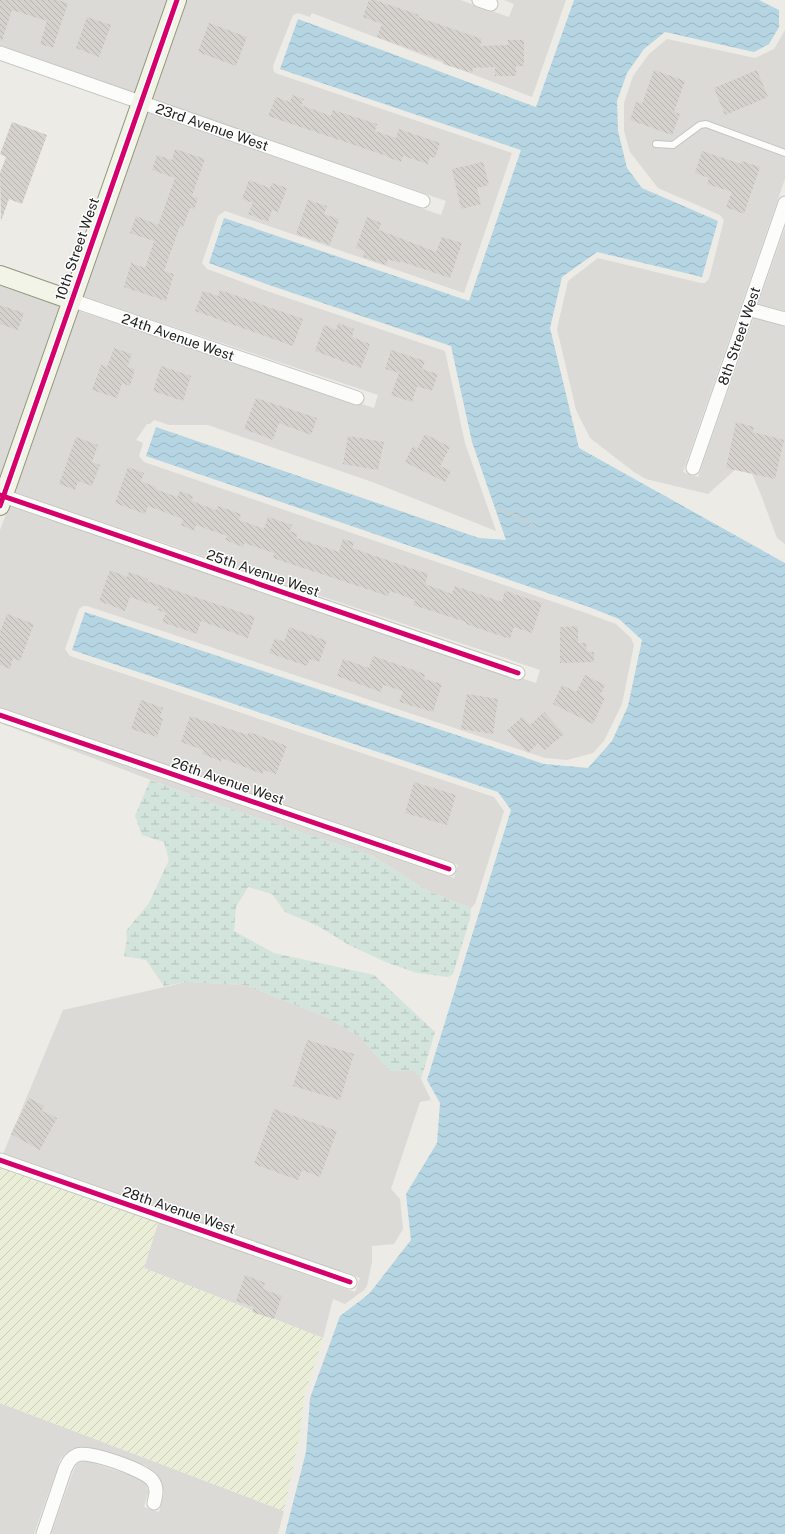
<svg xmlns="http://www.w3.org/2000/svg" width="785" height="1534" font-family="'Public Sans',sans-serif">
	<defs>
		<pattern id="farmland-furrows" width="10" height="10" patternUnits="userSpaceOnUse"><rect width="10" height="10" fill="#ebeed7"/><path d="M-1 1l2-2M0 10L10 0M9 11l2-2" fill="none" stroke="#c9ccb8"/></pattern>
		<pattern id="wetland-marsh" width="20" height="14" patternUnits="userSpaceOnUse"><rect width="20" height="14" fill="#d2e4db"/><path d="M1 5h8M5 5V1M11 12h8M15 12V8" fill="none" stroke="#b4c3bc"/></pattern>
		<pattern id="water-waves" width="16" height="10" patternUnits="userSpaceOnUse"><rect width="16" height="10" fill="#b5d5e3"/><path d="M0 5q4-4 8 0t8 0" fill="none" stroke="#9bb6c2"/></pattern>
		<pattern id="building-back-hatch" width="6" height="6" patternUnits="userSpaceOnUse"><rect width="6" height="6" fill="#d5d2cd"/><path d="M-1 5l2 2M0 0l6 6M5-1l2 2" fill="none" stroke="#b6b4b0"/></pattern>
	</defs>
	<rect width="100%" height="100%" fill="#ecebe5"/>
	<path fill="#dbdad7" d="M0,0H169L136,93L0,46Z
		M186,0H460L509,17L514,4L504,0H566L532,97L312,13L310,17L298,13L293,15L273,66L274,72L278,74L512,153L464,293L225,211L218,216L202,263L207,269L264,290L445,351L465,443L496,531L375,483L208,425H169L154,420L150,424H147L136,440L143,443L139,456L144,462L586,613L616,624L631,638L634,645L622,704L604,741L593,753L567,760L545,758L87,606H83L79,609L65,649L70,656L494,797L504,811L475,904L471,908L428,891L373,856L212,803L0,723L454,878L458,865L0,708V530L9,506L536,683L540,670L13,492L76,310L374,408L378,395L81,296L146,112L441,215L446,201L151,99Z
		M785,30V179L683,472L698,477L754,317L785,327V544L777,538L761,495L746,460L708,494L646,479L634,472L590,438L576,410L557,329L568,281L598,258L701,283H705L709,279L724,220L720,215L658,188L630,152L624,131V103L633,76L649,54L667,39L755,58L774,49Z
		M785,228V311L758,304Z
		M0,283L61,304L0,482Z
		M187,982L245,985L328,1018L359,1036L390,1071H414L421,1079L431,1100L420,1102L391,1189L400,1199L403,1229L394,1244L372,1246V1262L367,1286L364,1290L345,1304L333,1299L323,1338L144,1268L158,1223L355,1292L360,1278L3,1154L63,1010Z
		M0,1403L284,1511L278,1534H51L73,1472L77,1464L81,1462L87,1461L139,1478L146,1484L148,1490V1493L144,1507L159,1512L164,1494L161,1480L156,1473L145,1465L86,1447L73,1448L66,1453L60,1460L34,1534H0Z"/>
	<path fill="url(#farmland-furrows)" d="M0,1168L158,1223L144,1268L323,1338L304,1396L300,1433L284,1511L0,1403Z"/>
	<path fill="url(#wetland-marsh)" d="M150,780L212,803L373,856L428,891L471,908L470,919L453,974L448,977L417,973L388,963L349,945L318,926L285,912L272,894L248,887L236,907L234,931L274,953L374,975L435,1032L421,1079L414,1071H390L359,1036L328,1018L245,985L187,982L164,986L146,960L124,956L127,938L126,931L149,903L169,860L164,842L142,835L135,816Z"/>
	<path fill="url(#water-waves)" d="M574,0H759L779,10V27L769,44L754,52L665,32L644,49L627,73L617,101L618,131L627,168L642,188L718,221L702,277L597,252L562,277L550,328L579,448L785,563V1534H285L306,1452L310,1398L340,1316L369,1294L411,1240L406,1194L437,1143L440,1103L427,1080L511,810L498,792L72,650L85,612L544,764L588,768L612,741L628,706L642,640L619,619L589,607L146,456L156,427L479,538L506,540L472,442L451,346L266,284L209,263L224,218L469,301L521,150L280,69L298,19L536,107Z"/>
	<path fill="url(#building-back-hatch)" d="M0,0H58L68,3L53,48L40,44L47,21L12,10L2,41L0,40Z
		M369,0H375L419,15L418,17L482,39L480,46L508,45V40H524V66H516V76H495V67L473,68L472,73L443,64L444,61L377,37L382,24L363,17Z
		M87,17L111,25L99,57L76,48Z
		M209,23L247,37L236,66L198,52Z
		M654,70L685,81L674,112L680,114L672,135L630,120L636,102L642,104Z
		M757,70L768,97L725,115L714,88Z
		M292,95L304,99L301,105L331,116L333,110L377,124L375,131L396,138L399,129L440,143L435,158L430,156L428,164L403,156L401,162L387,157V156L268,116L276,97L290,102Z
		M12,122L47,135L22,204L9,199L1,221L0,173L6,157L0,154Z
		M175,149L205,159L192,196L198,198L194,209L190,208L183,227L180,226L164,271L174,274L166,301L124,287L131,263L145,268L154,241L130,233L136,216L158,225L175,178L152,170L157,155L172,160Z
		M702,151L741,164L742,161L760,167L744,214L726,207L732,192L707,184L709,178L695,173Z
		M483,162L489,185L477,188L481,204L461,209L452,169Z
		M249,180L270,188L272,183L287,188L278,212L272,210L268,222L248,214L253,203L242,199Z
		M308,200L327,206L324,214L339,219L330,245L296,234Z
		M367,217L381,223L379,230L436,252L442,237L462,243L450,278L400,261L399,263L388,259L386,265L363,257L365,251L356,248Z
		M220,290L303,319L293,346L195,311L203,291L218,296Z
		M0,305L24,313L18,330L0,324Z
		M338,323L354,329L352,337L370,344L361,368L315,351L324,325L336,330Z
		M114,348L132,354L127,367L135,369L130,386L122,383L117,398L92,390L101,365L107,367Z
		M391,350L425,361L422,369L438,374L432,391L417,386L412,402L391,395L399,373L385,369Z
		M161,366L191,376L183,401L153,391Z
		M256,398L317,418L311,435L279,423L273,440L244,429Z
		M736,422L754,427L753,432L784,440L775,479L726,468Z
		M425,434L450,447L440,466L451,471L445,482L405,462L413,446L417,449Z
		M348,436L384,442L378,470L343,464Z
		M76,437L98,445L92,462L100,465L92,486L78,481L75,490L59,484Z
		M128,467L144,473L141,481L156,487L155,489L177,497L180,491L193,496L192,501L216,510L218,506L241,514L239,520L264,529L268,517L292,525L290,531L298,534L296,538L339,552L343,539L354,542L352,548L428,574L425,584L452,594L455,586L502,602L505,591L542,603L532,633L514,627L510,639L466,624V622L413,605L415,600L390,591L388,596L273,558L274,553L244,543L243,547L225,540L227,536L196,525L194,531L181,525L183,519L148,506L145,514L115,503Z
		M110,570L127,577L129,572L148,579L147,581L255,617L248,638L201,621L197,634L162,622L166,613L158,610L159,607L130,597L125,611L99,601Z
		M7,614L34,624L20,661L13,658L10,669L0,665V632Z
		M578,626V643H586L587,652H594V662L560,663V627Z
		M289,627L327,641L319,662L310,659L307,666L269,653L275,638L284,642Z
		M373,656L425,674L424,679L442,684L433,712L399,702L403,691L383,685L381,692L337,676L343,659L369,668Z
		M585,675L605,685L600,695L605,698L593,724L553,704L562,685L576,692Z
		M467,694L498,699L493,734L461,729Z
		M141,700L163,708L160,717L163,719L157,737L131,729Z
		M544,712L564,734L545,750L538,743L528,753L507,730L522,717L530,725Z
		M190,716L248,735L249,732L287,746L276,774L264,770L262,774L222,758L221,761L202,754L203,750L181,742Z
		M414,782L456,795L447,825L405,813Z
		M307,1040L354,1054L340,1100L293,1086Z
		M29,1098L44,1106L42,1111L57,1118L40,1150L11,1134Z
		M274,1109L337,1131L320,1177L302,1170L298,1180L254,1164Z
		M245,1275L265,1283L263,1289L282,1296L274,1319L252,1312L254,1307L236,1301Z"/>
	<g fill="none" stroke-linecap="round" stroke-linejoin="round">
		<defs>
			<path id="lane" d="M656,144L673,145L700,125L706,124L785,153"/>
			<path id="street" d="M479,0L491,4
				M0,53L423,201
				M71,300L357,398
				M748,309L785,319
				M693,468L785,203
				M0,495L518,673
				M0,715L449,869
				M0,1160L350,1282
				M43,1534L65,1469C68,1463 70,1458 77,1455C89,1450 144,1470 152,1480C158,1487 156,1495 154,1503"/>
			<path id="secondary" d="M0,275L71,300
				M0,506L177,0"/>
		</defs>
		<use href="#lane" stroke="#c4c4c1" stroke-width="8"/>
		<use href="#street" stroke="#c4c4c1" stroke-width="15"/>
		<use href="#secondary" stroke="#92967c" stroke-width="20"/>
		<path stroke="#d7c9c4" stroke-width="2.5" stroke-dasharray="2 2" stroke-linecap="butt" d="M498,508L535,525"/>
		<use href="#lane" stroke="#fcfcfb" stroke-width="6"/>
		<use href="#street" stroke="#fcfcfb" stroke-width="13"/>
		<use href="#secondary" stroke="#f2f4e8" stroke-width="18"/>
		<defs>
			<path id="cycleway" d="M0,495L518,673
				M0,506L177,0
				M0,715L449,869
				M0,1160L350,1282"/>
		</defs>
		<use href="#cycleway" stroke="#fff" stroke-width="8"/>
		<use href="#cycleway" stroke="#d6006c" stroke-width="5"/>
	</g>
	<g text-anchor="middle" stroke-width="3" stroke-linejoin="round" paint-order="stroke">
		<g font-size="14" fill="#1d1d1d" stroke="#fff">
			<text transform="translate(212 127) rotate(19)" y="5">23rd Avenue West</text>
			<text transform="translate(77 249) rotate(-71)" y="5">10th Street West</text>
			<text transform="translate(739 336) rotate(-71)" y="5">8th Street West</text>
			<text transform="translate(178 337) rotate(19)" y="5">24th Avenue West</text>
			<text transform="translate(263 573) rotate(19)" y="5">25th Avenue West</text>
			<text transform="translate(228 781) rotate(19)" y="5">26th Avenue West</text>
			<text transform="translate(179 1210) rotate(19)" y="5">28th Avenue West</text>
		</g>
	</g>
</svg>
